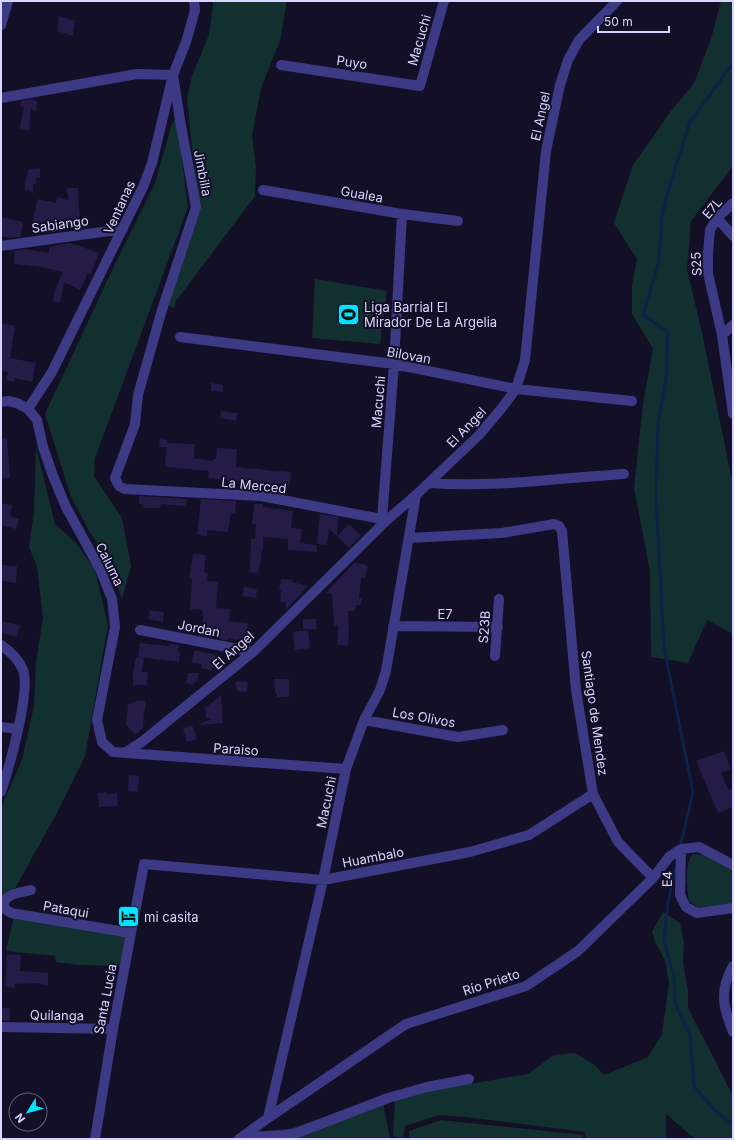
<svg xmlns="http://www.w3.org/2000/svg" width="734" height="1140" font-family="Inter,sans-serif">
	<rect width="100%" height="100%" fill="#130f26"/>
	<path fill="#12302f" d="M213,1H287L280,41L261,88L252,136L256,167L255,196L176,301L174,308L165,304L198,207L187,98L192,76L209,35L213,4Z
		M721,1H733V166L691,221L687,269L702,333L733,485V634L707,620L688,663L651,657L650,571L634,488L643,403L653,349L632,314V286L637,259L614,223L633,165L671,111L694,83L711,39Z
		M176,117L188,207L95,458L94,476L122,518L131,566L122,599L103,552L89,531L71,497L45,414L114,266L155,183L171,127Z
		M315,279L387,291L380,344L312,338Z
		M36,447L55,524L76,543L95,570L108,625L85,756L58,811L1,914V807L22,760L34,706L36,662L43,618L37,567L29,547L34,513Z
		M693,854L703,855L733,870V904L697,907L689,901C687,889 684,863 693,854Z
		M663,912L680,923L684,943L683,962L688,991V1008L733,1096V1139H695L666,1114V1139H586L585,1132L466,1117L439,1115L405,1126L403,1138L393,1136L395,1097L528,1074L554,1055L575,1053L595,1065L604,1075L648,1057L662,1034L669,983L665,960L655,942L652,932Z
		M14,916L127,935L120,966L77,965L56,962L55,956L6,951Z
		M382,1097L390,1139H244L268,1131L289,1129Z
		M441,1120L583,1135V1139H409V1131Z"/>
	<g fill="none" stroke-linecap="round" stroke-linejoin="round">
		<path stroke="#0c2248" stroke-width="3" d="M680,848L693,792L664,647L656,498L658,424L666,379L668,332L643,315L659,261L662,216L671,181L690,122L733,63
			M676,867L668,902L664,941L674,977L675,1003L690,1036L694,1086L714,1110L733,1125"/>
	</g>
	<path fill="#241b47" d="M59,16L75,21L73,36L57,31Z
		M32,99V100L37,101L36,111L31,109L29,131L20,128L24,107L20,106L21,101Z
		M40,168V178H36V184H33V191L25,190V181L29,169Z
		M67,188H78L79,212L80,213L76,227L70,225L69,230L53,232L31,228L38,199L56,203L57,197L68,200Z
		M1,217L23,222L20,237L10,238L1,236Z
		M68,243L77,245L99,253L91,274L88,273L80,290L64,282L60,303L53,301L55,290L63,272L41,267L14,264L15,251L25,249L49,253V247Z
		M1,323L15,326L10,358L36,363L32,382L15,378L14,382L6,380L8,372L1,371Z
		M211,383L223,385V392L211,391Z
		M221,411L237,413L236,421L220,418Z
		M7,438L10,478L1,479V439Z
		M160,439L167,440V443L195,444L194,458L213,461L214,459H216L217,448L237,449L236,467L251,469L253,468L279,472V471L289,472L291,473L289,487L259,483L258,487L248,485V482L208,478L209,471L165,467L166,447H159Z
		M139,496L187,499L186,503L185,506L161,504L160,508H144L143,504H139Z
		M201,499L236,501L235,513H231L228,532L207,530V536L197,535Z
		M1,503L12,505L10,516L19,519L16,529L1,525Z
		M254,504H263V507L293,511L291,528L302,529L300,543L317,545V552L288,550V539L263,537V550H262L261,560L258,573L250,572L251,539H255L256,524H252Z
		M320,514L339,517L337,536L329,529L327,545L317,544Z
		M349,524L361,536L349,548L337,536Z
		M193,554L206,555L204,572L208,573L207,581L218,582L216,608L230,609L229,621L248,623L247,642L228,638V640L219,639L216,638L217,631L203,630V628H202L203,613L202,612V610L190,609L192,579H189Z
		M354,563L364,564L368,566L365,578H361L359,598H362L361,605H356L355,611H348L349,630L348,646L337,645L338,625H334L332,594L326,593Z
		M1,565L17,566L16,583L1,581Z
		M281,579L293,580L292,582L308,586L285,611L286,602H280L281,590H279Z
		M244,587L257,589L256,598L243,596Z
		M150,610L164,612L163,622L148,619Z
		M303,619H316L317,629H303Z
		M1,621L20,625L17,637L2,633L3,629H1Z
		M308,630L310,648L295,650L293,632Z
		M140,643L169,646L170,644L179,645L178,651L180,652L179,662L138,657Z
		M195,650L216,655L212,671L201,668V664L191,663Z
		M136,657L144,658L142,672H148L147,685H133V672Z
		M188,673H199L196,683L194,682L193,685L186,683Z
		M274,679H289V697H277V693H275Z
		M238,681L248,682L247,692L237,691L235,683Z
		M221,695L223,723L201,725L200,723L212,719L206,718L205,708Z
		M138,700L146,701L145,710L144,711L143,728L135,735L126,725L128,705Z
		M192,725L197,739L187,742L183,729Z
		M724,751L731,769L721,773L729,790L733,788V807L718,813L696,761Z
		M129,775L139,776L138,792L128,791Z
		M107,792V794L117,793L118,806L99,807L98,793Z
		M7,954L21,955L20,971L48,973V985L40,984V983L15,984V988L5,987Z
		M1,1008H10V1021L1,1020Z"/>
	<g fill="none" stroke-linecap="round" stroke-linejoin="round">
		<path stroke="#3d3a85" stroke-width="10" d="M1,25L8,1
			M281,65L420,86L444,1
			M173,75L181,126L196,207L161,313L138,395L135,424L115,478L119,486L125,489L261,496L387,520
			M1,98L137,74L173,75
			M263,190L402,214L458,221
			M733,203L717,218L710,230L708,253V273L722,335L733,414
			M717,218L733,236
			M1,246L123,229
			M722,335L733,325
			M180,337L394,364L516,389L632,401
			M1,402L8,401L17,403L28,409L37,420L43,447L53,476L66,507L100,569L112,599L115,627L97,720L102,742L113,752L346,769
			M28,409L52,372L143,187L152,163L173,75L186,42L195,10L194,1
			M429,483C493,488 560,478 624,474
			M382,519L394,364L402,214
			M409,538L502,533L554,524L559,526L562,531L576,690L593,794L618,842L653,878
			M393,626L498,627
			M140,630L253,652
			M1,645C10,651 19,660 23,670C31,691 9,768 1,792
			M495,656L499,599
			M364,720L458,737L503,730
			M1,727L18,729
			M125,753L143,741L253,652L387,520L416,495L479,435L501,409L516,389L525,360L546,151L560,85L568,60L579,40L617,1
			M681,849L680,895L686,907L697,913L733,908
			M31,890C20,893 8,893 3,903L5,909L11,913L131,933
			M733,966C719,991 723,1007 733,1032
			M1,1027L113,1029
			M268,1118L323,880L346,769L364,720L380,690L386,671L416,495
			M243,1137L285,1135L297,1133L388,1098L427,1087L469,1079
			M95,1139L113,1029L144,864L323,880L470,852L529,835L593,794
			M239,1139L268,1118L406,1024L526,986L578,951L653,878L669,857L681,849L699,847L733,865"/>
	</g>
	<defs>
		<symbol id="stadium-square" viewBox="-11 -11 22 22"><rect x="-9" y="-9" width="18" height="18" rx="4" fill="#00e5ff" stroke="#130f26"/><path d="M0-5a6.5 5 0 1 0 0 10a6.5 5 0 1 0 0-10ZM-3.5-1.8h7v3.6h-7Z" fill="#111"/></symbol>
		<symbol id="hotel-square" viewBox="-11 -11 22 22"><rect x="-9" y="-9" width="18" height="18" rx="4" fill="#00e5ff" stroke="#130f26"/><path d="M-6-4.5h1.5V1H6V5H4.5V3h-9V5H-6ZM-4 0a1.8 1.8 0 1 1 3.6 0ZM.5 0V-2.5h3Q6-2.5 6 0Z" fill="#111"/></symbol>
	</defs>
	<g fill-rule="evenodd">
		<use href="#stadium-square" x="336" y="302" width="25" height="25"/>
		<use href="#hotel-square" x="116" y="904" width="25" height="25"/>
	</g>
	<g text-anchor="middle" stroke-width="4" stroke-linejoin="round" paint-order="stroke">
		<g font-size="13" fill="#d9d4ff" stroke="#130f26">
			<text transform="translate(419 40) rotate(-74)" y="5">Macuchi</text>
			<text transform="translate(352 62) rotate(8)" y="5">Puyo</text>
			<text transform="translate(540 116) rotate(-78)" y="5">El Angel</text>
			<text transform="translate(203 173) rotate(79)" y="5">Jimbilla</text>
			<text transform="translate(362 194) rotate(10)" y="5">Gualea</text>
			<text transform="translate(119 207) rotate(-65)" y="5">Ventanas</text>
			<text transform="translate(712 208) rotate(-50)" y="5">E7L</text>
			<text transform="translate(60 224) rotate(-8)" y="5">Sabiango</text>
			<text transform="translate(696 264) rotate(-93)" y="5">S25</text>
			<text transform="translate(409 355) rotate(10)" y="5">Bilovan</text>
			<text transform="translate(378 402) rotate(-85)" y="5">Macuchi</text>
			<text transform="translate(466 427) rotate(-46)" y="5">El Angel</text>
			<text transform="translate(254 485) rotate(6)" y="5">La Merced</text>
			<text transform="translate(110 564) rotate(64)" y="5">Caluma</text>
			<text x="445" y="619">E7</text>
			<text transform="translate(484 627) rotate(-86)" y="5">S23B</text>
			<text transform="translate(199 628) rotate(11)" y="5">Jordan</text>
			<text transform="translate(233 650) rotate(-41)" y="5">El Angel</text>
			<text transform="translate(595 713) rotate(82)" y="5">Santiago de Mendez</text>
			<text transform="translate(424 717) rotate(10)" y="5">Los Olivos</text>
			<text transform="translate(236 749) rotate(4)" y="5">Paraiso</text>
			<text transform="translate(326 802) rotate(-78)" y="5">Macuchi</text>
			<text transform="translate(373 857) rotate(-11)" y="5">Huambalo</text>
			<text transform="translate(667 879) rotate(-89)" y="5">E4</text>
			<text transform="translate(66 909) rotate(10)" y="5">Pataqui</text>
			<text transform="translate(491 982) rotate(-18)" y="5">Río Prieto</text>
			<text transform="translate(105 999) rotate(-79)" y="5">Santa Lucia</text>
			<text transform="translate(57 1015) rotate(1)" y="5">Quilanga</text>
		</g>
		<g font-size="13" fill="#d9d4ff" stroke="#130f26" text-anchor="start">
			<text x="364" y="312">Liga Barrial El<tspan x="364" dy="15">Mirador De La Argelia</tspan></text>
			<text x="144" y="922">mi casita</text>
		</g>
	</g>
	<rect width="734" height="1140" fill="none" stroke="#d9d4ff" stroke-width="4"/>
	<g transform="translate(28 1112) rotate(233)"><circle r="19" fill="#130f26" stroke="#625e7d"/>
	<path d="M0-3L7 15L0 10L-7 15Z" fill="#00e5ff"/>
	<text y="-6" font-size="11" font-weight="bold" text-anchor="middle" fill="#d9d4ff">N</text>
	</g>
	<path d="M598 26v6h71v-6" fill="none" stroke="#d9d4ff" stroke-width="2"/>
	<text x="604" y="26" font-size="12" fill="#d9d4ff" stroke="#130f26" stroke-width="3" paint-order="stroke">50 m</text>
</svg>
